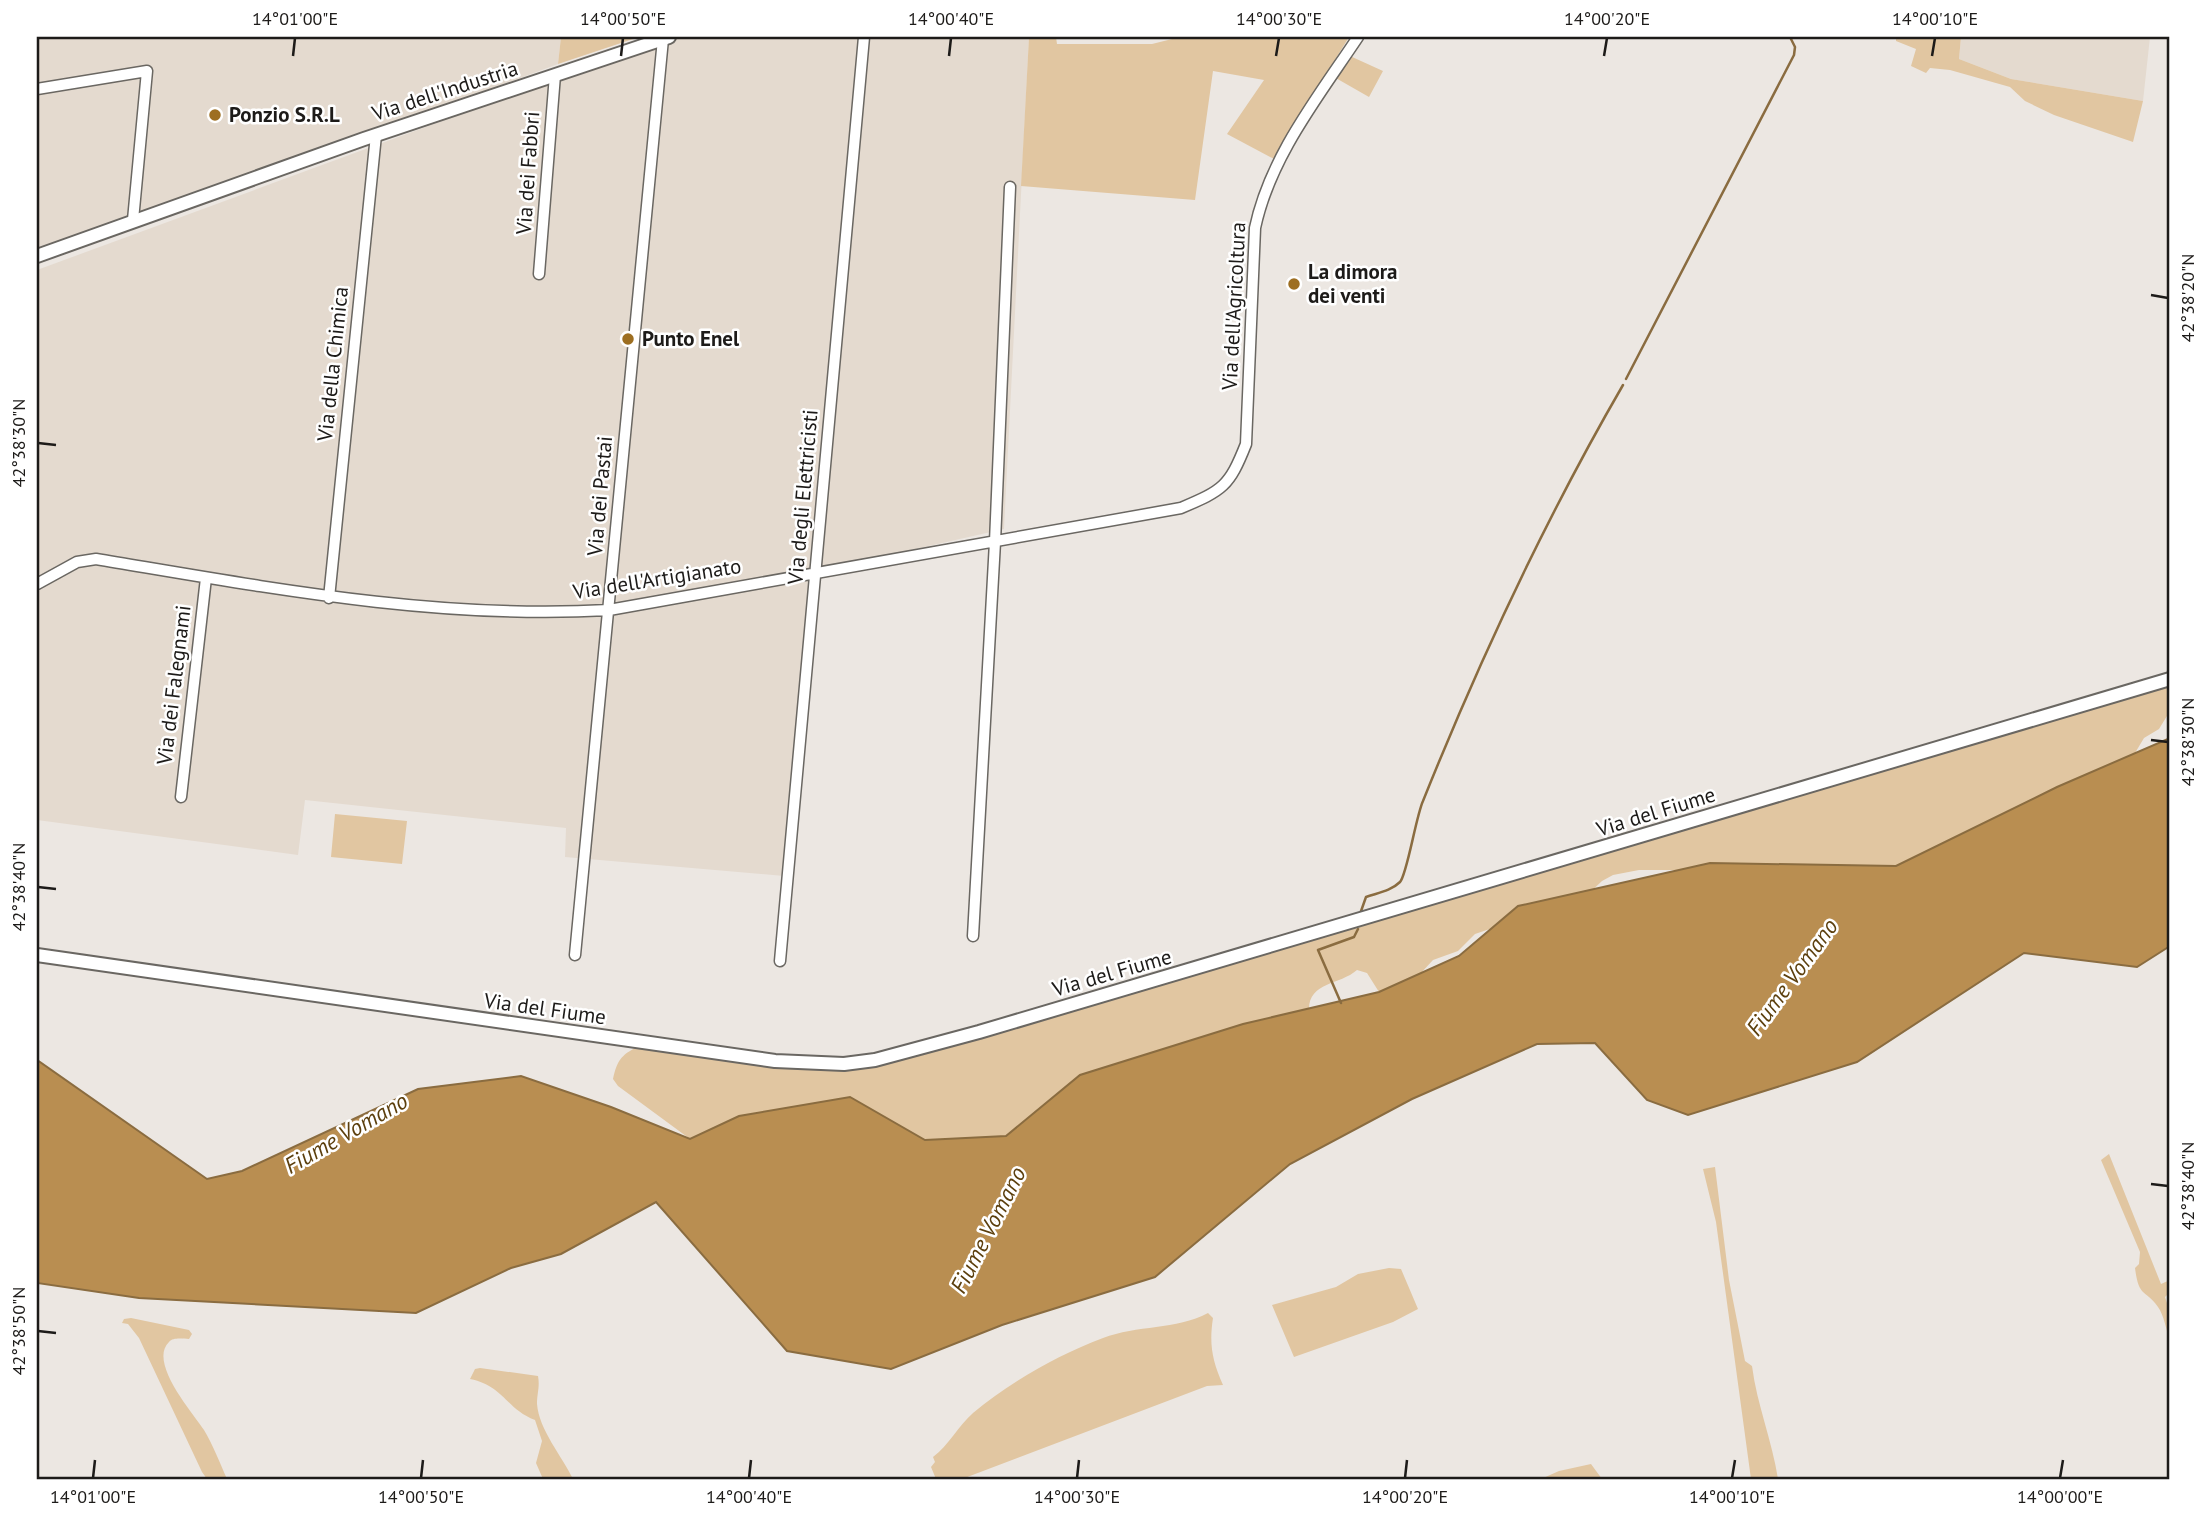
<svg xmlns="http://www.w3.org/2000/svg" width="2207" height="1516" font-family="'PT Sans',sans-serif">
	<rect width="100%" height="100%" fill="#ece7e2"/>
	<path fill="#e4dacf" d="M37,37H561L558,64L37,256Z
		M670,37H1029L1004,529L814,572L784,876L565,857L566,828L305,800L298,855L37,820V270Z
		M1961,37H2150L2143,101L2011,79L1959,59Z"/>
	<path fill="#e1c6a1" d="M561,37H639L558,64Z
		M1029,37H1056L1057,44H1152L1180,37H1349L1274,159L1227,134L1264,80L1213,71L1195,200L1021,186Z
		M1896,37H1961L1959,59L2011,79L2143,101L2133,142L2054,115L2025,101L2010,87L1950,70L1930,68L1926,73L1911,66L1916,49L1896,41Z
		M1350,56L1383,71L1369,97L1334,77Z
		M2170,685V711L2159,729L2144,738L2135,753L2057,787L1896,866L1711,863L1680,870H1639L1613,875L1602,881L1585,897L1475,934L1458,951L1433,960L1420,974L1379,992L1367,973L1357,970C1340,985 1309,982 1309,1009L1243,1024L1080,1075L1006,1136L925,1140L850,1097L739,1116L690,1139L618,1086L613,1079C617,1061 621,1055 637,1047L793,1067H838L1204,970L1487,889Z
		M335,814L407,821L402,864L331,857Z
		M2109,1154L2161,1284L2170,1280V1292L2165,1297L2170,1312V1340C2166,1330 2164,1315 2158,1307C2145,1288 2139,1299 2135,1268L2139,1264L2140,1252L2101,1160Z
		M1715,1167L1729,1280L1745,1361L1752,1366C1757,1405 1772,1440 1778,1479H1751L1716,1222L1703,1169Z
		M1389,1268L1401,1269L1418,1309L1393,1322L1294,1357L1272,1305L1336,1287L1358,1274Z
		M1208,1313L1213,1318C1209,1344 1212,1360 1223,1385L1207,1386L962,1479H936L931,1467L935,1462L933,1457C949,1445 958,1426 973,1413C1010,1382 1058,1355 1103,1338C1137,1325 1176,1330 1208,1313Z
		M131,1318L189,1330L192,1334L189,1339C183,1339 173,1337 169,1342C148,1362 192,1412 204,1430C213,1445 220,1463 227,1479H207L202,1472L139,1338L128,1324L122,1323L124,1319Z
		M480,1368L538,1376C540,1387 537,1393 537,1404C539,1430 562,1456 573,1479H543L536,1463L542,1441L535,1420C506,1409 504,1386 470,1379L475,1369Z
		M1591,1464L1602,1479H1541L1559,1471Z"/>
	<path fill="#b98e51" stroke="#8a6c40" stroke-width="2" d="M2170,738V946L2137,967L2024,953L1857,1062L1688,1115L1647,1100L1595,1043L1537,1044L1412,1099L1290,1164L1155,1277L1002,1325L891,1369L787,1351L656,1202L561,1254L511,1268L416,1313L139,1298L37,1283V1060L207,1179L242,1171L418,1089L521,1076L611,1107L690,1139L739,1116L850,1097L925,1140L1006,1136L1080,1075L1243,1024L1379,992L1459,956L1518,906L1710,863L1896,866L2057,787Z"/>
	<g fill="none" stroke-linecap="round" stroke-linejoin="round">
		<path stroke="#8a6c40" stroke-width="2.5" d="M1626,379L1794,55L1795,47L1790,37
			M1360,914L1366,897C1377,893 1391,891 1400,882C1407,875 1416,816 1423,801C1480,659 1546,518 1623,385
			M1341,1003L1318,950L1354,937L1358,929"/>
		<defs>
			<path id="minor" d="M37,89L147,71L133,220
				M539,274L555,75
				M37,584L77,562L96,559C265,587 436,620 609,610L1181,508C1223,490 1229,487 1246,444L1255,228C1270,157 1318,97 1358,37
				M329,598L376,135
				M181,797L206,578
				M973,936L995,542L1010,187
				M575,955L663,39
				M780,961L864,37"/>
			<path id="tertiary" d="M37,256L364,139L669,37
				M37,955L775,1061L844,1064L875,1060L979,1032L2170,679"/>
		</defs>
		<use href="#minor" stroke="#6a6762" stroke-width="13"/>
		<use href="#tertiary" stroke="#6a6762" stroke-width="16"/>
		<use href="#minor" stroke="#fff" stroke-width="10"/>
		<use href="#tertiary" stroke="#fff" stroke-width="12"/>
	</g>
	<path fill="none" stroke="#1d1b19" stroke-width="2.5" d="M293,56L295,38M621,56L623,38M949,56L951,38M1276,56L1279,38M1604,56L1607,38M1932,56L1935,38M2151,295L2168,298M38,443L56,445M2151,740L2168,742M38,887L56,889M2151,1184L2168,1186M38,1331L56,1333M93,1478L95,1460M421,1478L423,1460M749,1478L751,1460M1077,1478L1079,1460M1405,1478L1407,1460M1732,1478L1735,1460M2060,1478L2063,1460"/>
	<g fill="#9d6e21" stroke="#fff" stroke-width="2.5">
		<circle cx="215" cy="115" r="7"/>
		<circle cx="1294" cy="284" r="7"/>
		<circle cx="628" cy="339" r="7"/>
	</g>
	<g text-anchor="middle" stroke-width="5" stroke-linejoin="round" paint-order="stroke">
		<g font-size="21" fill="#1d1b19" stroke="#fff">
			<text transform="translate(445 91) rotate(-18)" y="7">Via dell'Industria</text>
			<text transform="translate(528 173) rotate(-86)" y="7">Via dei Fabbri</text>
			<text transform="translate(1234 306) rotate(-87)" y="7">Via dell'Agricoltura</text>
			<text transform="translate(333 364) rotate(-84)" y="7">Via della Chimica</text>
			<text transform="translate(600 496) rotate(-85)" y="7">Via dei Pastai</text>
			<text transform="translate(803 497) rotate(-85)" y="7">Via degli Elettricisti</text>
			<text transform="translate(657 579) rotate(-9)" y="7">Via dell'Artigianato</text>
			<text transform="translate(174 685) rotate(-83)" y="7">Via dei Falegnami</text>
			<text transform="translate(1656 812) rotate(-17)" y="7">Via del Fiume</text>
			<text transform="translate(1112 973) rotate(-16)" y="7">Via del Fiume</text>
			<text transform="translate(545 1009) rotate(8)" y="7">Via del Fiume</text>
		</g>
		<g font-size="21" font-weight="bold" fill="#1d1b19" stroke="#fff" text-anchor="start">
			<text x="229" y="122">Ponzio S.R.L</text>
			<text x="1308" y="279">La dimora<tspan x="1308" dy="24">dei venti</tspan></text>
			<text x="642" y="346">Punto Enel</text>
		</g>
		<g font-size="23" font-style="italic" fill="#5c3f0d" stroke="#fff">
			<text transform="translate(1792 977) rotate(-54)" y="8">Fiume Vomano</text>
			<text transform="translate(346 1133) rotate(-30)" y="8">Fiume Vomano</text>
			<text transform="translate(988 1230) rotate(-63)" y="8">Fiume Vomano</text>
		</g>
	</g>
	<rect width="2207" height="1516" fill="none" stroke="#ffffff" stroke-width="77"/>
	<rect x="38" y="38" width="2130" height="1440" fill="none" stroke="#1d1b19" stroke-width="2.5"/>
	<g font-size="18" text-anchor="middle" fill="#1d1b19">
		<text x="295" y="25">14°01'00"E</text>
		<text x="623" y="25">14°00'50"E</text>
		<text x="951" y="25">14°00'40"E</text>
		<text x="1279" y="25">14°00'30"E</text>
		<text x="1607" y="25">14°00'20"E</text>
		<text x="1935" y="25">14°00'10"E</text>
		<text transform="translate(2188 298) rotate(-90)" y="6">42°38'20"N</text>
		<text transform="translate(19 443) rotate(-90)" y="6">42°38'30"N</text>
		<text transform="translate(2188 742) rotate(-90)" y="6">42°38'30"N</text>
		<text transform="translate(19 887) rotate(-90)" y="6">42°38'40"N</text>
		<text transform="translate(2188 1186) rotate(-90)" y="6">42°38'40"N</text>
		<text transform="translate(19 1331) rotate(-90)" y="6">42°38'50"N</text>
		<text x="93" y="1503">14°01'00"E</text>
		<text x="421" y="1503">14°00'50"E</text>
		<text x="749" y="1503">14°00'40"E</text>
		<text x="1077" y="1503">14°00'30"E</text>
		<text x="1405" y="1503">14°00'20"E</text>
		<text x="1732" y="1503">14°00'10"E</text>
		<text x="2060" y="1503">14°00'00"E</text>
	</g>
</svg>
